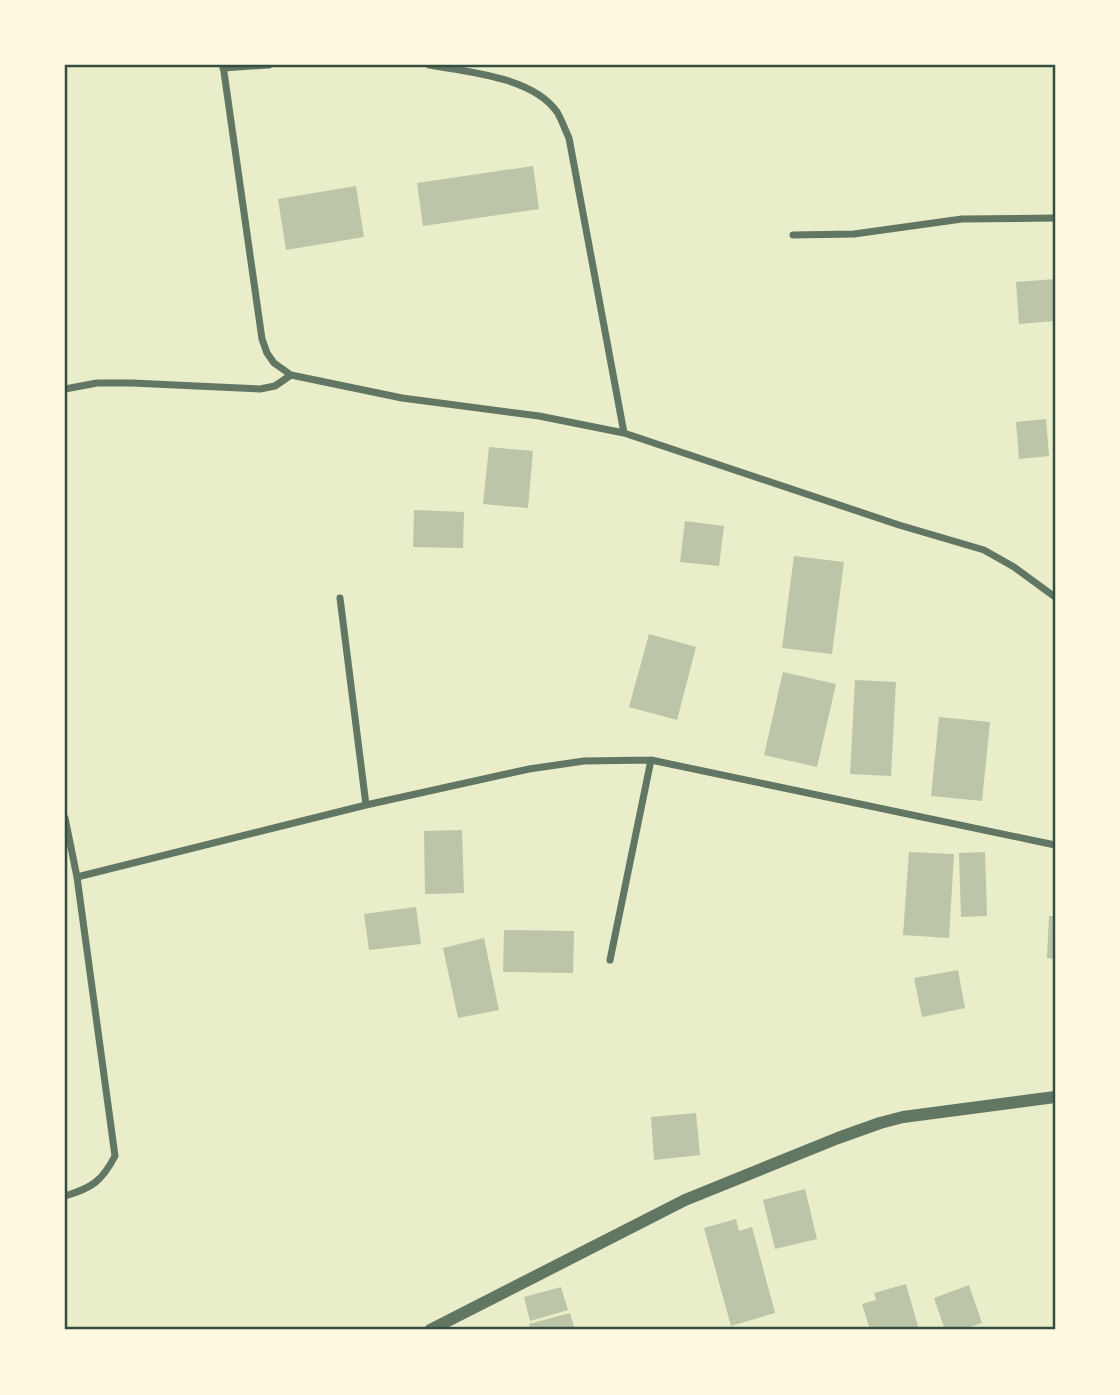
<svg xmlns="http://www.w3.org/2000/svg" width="1120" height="1395" font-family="Karla,sans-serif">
	<rect width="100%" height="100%" fill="#e9edc9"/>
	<path fill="#bcc5a7" d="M533,166L539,209L423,226L417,183Z
		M356,186L364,237L286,250L278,199Z
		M1055,279V321L1019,324L1016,282Z
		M1046,419L1049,456L1019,459L1016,422Z
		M489,447L533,451L528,508L483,504Z
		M414,510L464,512L463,548L413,547Z
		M685,521L724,526L719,566L680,562Z
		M794,556L844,562L832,654L782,648Z
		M649,634L696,647L677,720L629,707Z
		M783,672L836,684L817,767L764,755Z
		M855,680L896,682L891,776L850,774Z
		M939,717L990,722L982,801L931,796Z
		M462,830L464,893L425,894L424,831Z
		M909,852L954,854L949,938L903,935Z
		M985,852L987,916L961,917L959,853Z
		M416,907L421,944L369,950L364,914Z
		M1049,916H1055V959L1047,958Z
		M504,930L574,931L573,973L503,972Z
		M484,938L499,1010L458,1018L443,948Z
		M958,970L965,1008L922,1017L914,978Z
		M696,1113L700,1155L654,1160L651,1117Z
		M805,1189L817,1239L775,1249L763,1200Z
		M736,1219L739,1231L752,1227L775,1313L731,1326L704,1228Z
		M906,1284L919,1330H870L862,1304L876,1300L874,1293Z
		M969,1285L982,1323L961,1330H945L934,1298Z
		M561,1287L568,1310L530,1321L524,1297Z
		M570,1313L575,1330H530L529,1324Z"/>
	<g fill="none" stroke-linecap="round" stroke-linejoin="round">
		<path stroke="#617663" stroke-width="7" d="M223,65L262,339L267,353L274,363L291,375L402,398L539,416L624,433L899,525L984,550L1014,567L1055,597
			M429,65C468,72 533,77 557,112C562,120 565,130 569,138L624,433
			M223,68L269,65
			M793,235L854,234L962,219L1055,218
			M65,389L97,383H132L260,389L275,386L291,375
			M340,598L366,805
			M65,818L77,877L115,1156C102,1181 92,1188 65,1196
			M77,877L366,805L529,769L584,761L651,760L1055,845
			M610,960L651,760"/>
		<path stroke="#617663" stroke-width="12" d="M430,1330L685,1200L838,1138L880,1123L903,1117L1055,1097"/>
	</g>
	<rect width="1120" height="1395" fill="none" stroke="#fefae0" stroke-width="133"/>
	<rect x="66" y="66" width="988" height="1262" fill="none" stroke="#344e41" stroke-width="2.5"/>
</svg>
